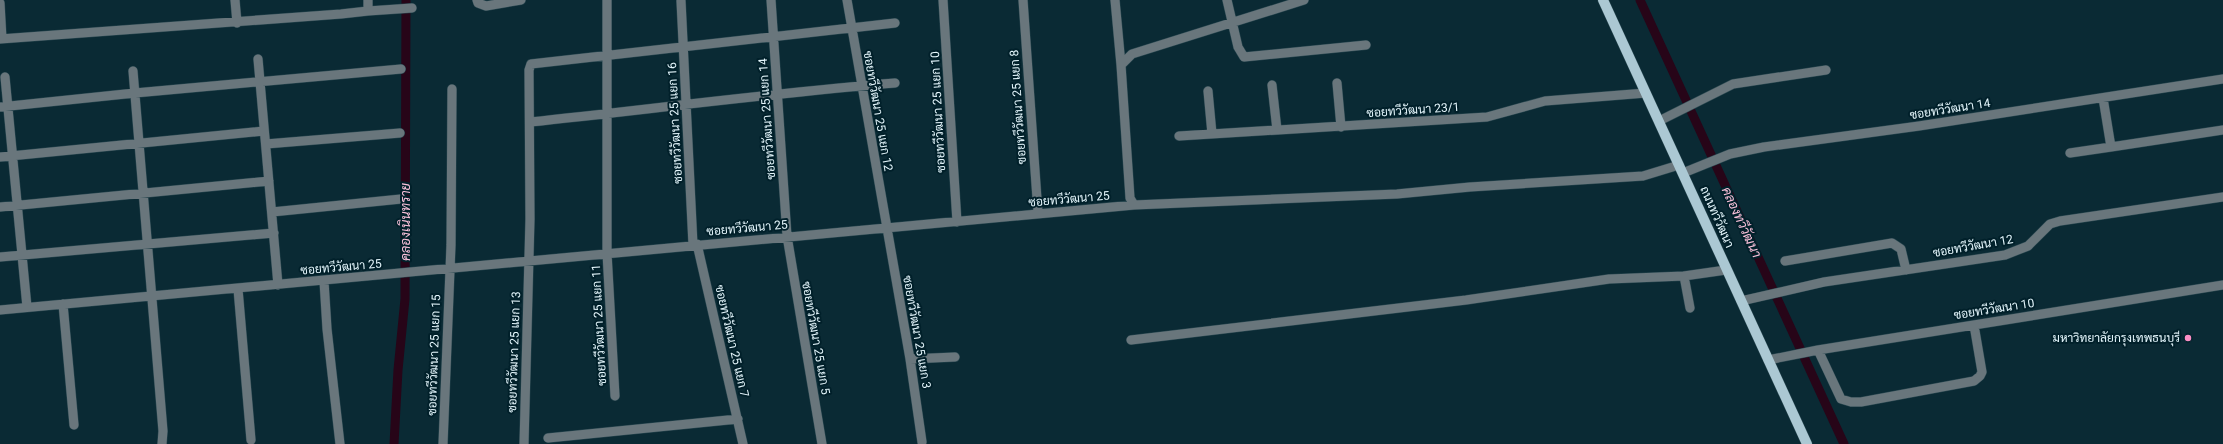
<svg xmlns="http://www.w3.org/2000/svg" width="2223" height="444" font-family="Roboto,Sarabun,sans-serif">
	<rect width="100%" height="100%" fill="#0a2a34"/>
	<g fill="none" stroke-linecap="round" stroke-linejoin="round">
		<path stroke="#270518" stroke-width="9" d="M1640,0L1844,444
			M394,444L398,370L405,299L406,0"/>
		<defs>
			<path id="minor" d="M235,0L237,23
				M477,0L478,3L486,6L521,0
				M607,0V253L615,396
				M771,0L787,236L822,444
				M847,0L910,359L922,442
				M943,0L957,222
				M1023,0L1038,213
				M1115,0L1121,65
				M1227,0L1238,47L1244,57L1366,45
				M681,1L693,245
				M0,3L2,39
				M368,11L412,8
				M0,39L341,14L368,11V0
				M258,59L278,285
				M133,71L163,431L162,444
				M5,77L27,307
				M1337,83L1341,127
				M1272,85L1277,130
				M1208,91L1212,134
				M2103,98L2111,147L2223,130
				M0,107L135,93L401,69
				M1659,121L1733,84L1826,70
				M530,122C652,109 773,93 895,83
				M1179,136L1487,117L1545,101L1646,93
				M266,144L400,133
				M2070,153L2111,147
				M0,157L264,131
				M1683,173L1730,154L1764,147L1919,126L2223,79
				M1134,205L1130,198L1121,65L1132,54L1304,0
				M0,207L269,181
				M272,212L401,199
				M697,244L743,444
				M0,257L274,233
				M1785,261L1892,243L1901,249L1906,270
				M1684,276L1690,308
				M324,281L327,329L340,444
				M238,289L251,440
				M1741,301L1824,282L2005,255L2028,246L2050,224L2060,221L2223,197
				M63,304L74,425
				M0,310L1134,205L1397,194L1470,187L1643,176L1679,165
				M1131,340L1466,300L1609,279L1684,276L1726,270
				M1818,350L1841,399L1851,402H1861L1974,381L1980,376L1982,372L1974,325
				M910,359L955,357
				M1768,360L1818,350L2223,285
				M548,438L738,419
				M443,444L451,245L452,89
				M524,444L530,219L529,70L531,64L895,23"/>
			<path id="major" d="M1603,0L1807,444"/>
		</defs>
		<use href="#minor" stroke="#294750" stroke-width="10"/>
		<use href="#major" stroke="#294750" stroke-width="11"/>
		<use href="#minor" stroke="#69767c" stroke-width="9"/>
		<use href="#major" stroke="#abc8d3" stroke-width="10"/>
	</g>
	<circle fill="#fb8fc4" stroke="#01202a" stroke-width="1.5" cx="2188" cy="338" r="4"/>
	<g text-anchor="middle" stroke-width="4" stroke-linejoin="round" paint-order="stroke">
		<g font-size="12" fill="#e4f6fc" stroke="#01202a">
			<text transform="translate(1018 107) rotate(-94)" y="4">ซอยทวีวัฒนา 25 แยก 8</text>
			<text transform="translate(1950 109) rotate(-9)" y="4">ซอยทวีวัฒนา 14</text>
			<text transform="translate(1413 110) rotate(-4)" y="4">ซอยทวีวัฒนา 23/1</text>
			<text transform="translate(878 111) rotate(80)" y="4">ซอยทวีวัฒนา 25 แยก 12</text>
			<text transform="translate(938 112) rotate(-93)" y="4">ซอยทวีวัฒนา 25 แยก 10</text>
			<text transform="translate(767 119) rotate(-94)" y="4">ซอยทวีวัฒนา 25 แยก 14</text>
			<text transform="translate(675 123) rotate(-93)" y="4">ซอยทวีวัฒนา 25 แยก 16</text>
			<text transform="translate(1069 199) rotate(-5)" y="4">ซอยทวีวัฒนา 25</text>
			<text transform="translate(1717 217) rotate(66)" y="4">ถนนทวีวัฒนา</text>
			<text transform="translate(747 228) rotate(-5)" y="4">ซอยทวีวัฒนา 25</text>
			<text transform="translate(1973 246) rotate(-10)" y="4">ซอยทวีวัฒนา 12</text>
			<text transform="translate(341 267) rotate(-5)" y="4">ซอยทวีวัฒนา 25</text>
			<text transform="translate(1994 309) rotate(-9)" y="4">ซอยทวีวัฒนา 10</text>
			<text transform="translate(599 325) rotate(-93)" y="4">ซอยทวีวัฒนา 25 แยก 11</text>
			<text transform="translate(917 332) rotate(80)" y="4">ซอยทวีวัฒนา 25 แยก 3</text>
			<text transform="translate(816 338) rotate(80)" y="4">ซอยทวีวัฒนา 25 แยก 5</text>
			<text transform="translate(732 341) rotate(77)" y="4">ซอยทวีวัฒนา 25 แยก 7</text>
			<text transform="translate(514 352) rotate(-88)" y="4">ซอยทวีวัฒนา 25 แยก 13</text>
			<text transform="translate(434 355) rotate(-88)" y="4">ซอยทวีวัฒนา 25 แยก 15</text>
		</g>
		<g font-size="12" fill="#e4f6fc" stroke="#01202a" text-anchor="end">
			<text x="2180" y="342">มหาวิทยาลัยกรุงเทพธนบุรี</text>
		</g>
		<g font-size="13" font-style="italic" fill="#fac1da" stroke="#01202a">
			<text transform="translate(405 222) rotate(-90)" y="5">คลองเนินทราย</text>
			<text transform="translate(1742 222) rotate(65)" y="5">คลองทวีวัฒนา</text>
		</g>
	</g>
</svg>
